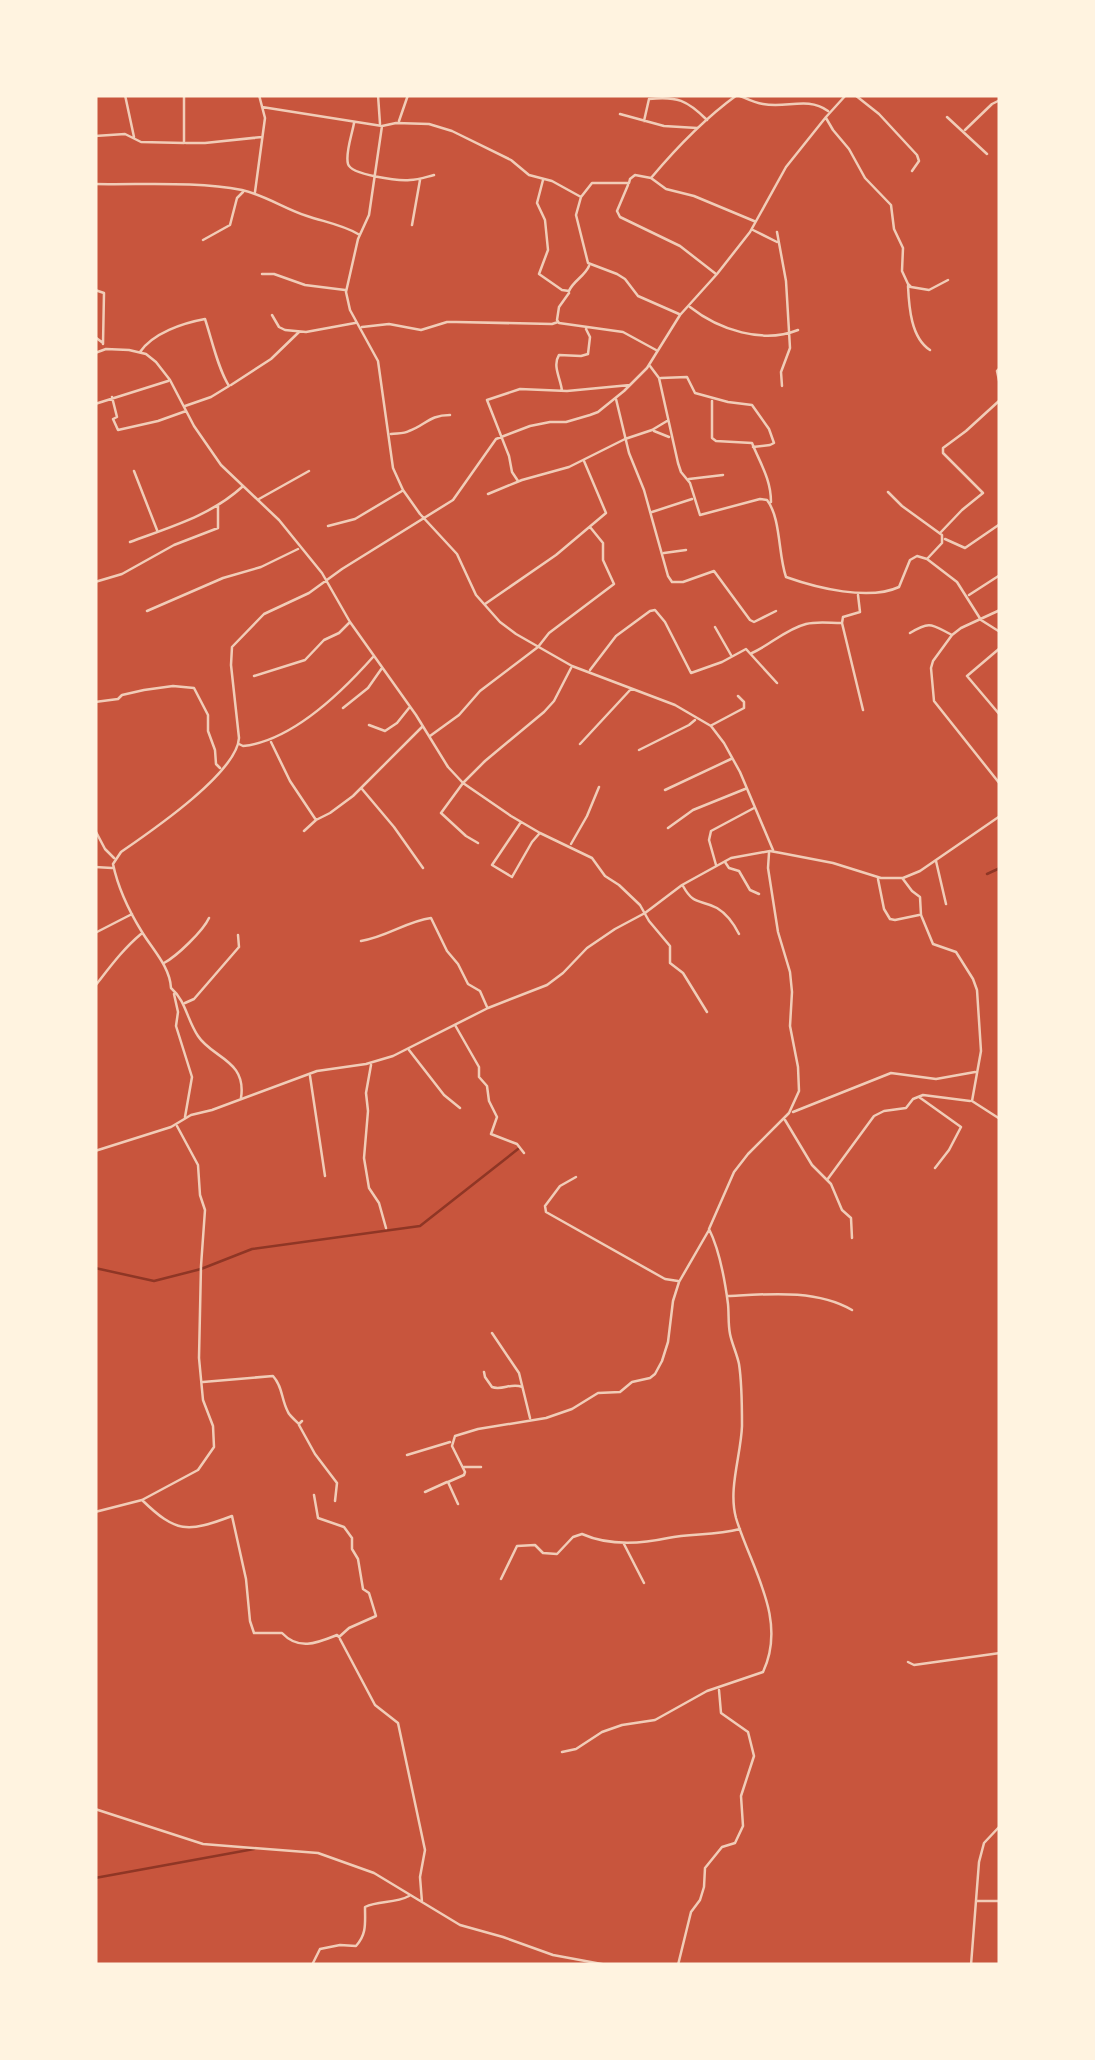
<svg xmlns="http://www.w3.org/2000/svg" width="1095" height="2060" font-family="'Asap Condensed',sans-serif">
	<rect width="100%" height="100%" fill="#c8553d"/>
	<g fill="none" stroke-linecap="round" stroke-linejoin="round">
		<path stroke="#8f3625" stroke-width="2.5" d="M987,874L1000,868
			M95,1268L154,1281L201,1269L252,1249L420,1226L518,1149
			M95,1878L254,1849"/>
		<path stroke="#f1ccb7" stroke-width="2.5" d="M125,95L134,137
			M378,95L380,124
			M855,95L879,114L917,155L919,161L912,171
			M740,96C747,99 755,103 763,104C786,109 807,96 828,111
			M262,107L382,126L396,123L429,124L452,131L511,160L529,175L552,181L581,197L592,183H629L630,179L635,175L651,178C677,147 704,119 737,95
			M620,114L664,126L697,128
			M947,117L987,154
			M826,118L833,130L849,149L865,178L891,205L894,229L903,248L902,271L908,284L911,287L929,290L948,280
			M399,121L408,95
			M644,121L649,99C677,96 687,100 707,120
			M354,123C352,135 345,153 348,164C351,175 398,181 410,180C418,180 426,177 434,175
			M382,126L369,215L358,239L346,292L350,310L378,361L393,468L403,490L420,514L457,554L476,595L500,622L516,634L572,666L675,705L711,726L724,743L740,772L773,850
			M965,130L992,104L1000,100
			M95,136L125,134L141,142L184,143V95
			M186,143H205L262,137
			M651,178L666,189L694,196L754,221
			M543,180L537,203L545,220L548,250L539,274L562,290L569,291C573,281 585,276 589,266
			M95,184C142,185 196,181 242,190C265,195 285,209 307,216C325,222 343,225 358,234
			M628,185L617,211L620,217L680,246L716,274
			M255,192L265,118L259,95
			M581,197L576,215L588,263L617,274L625,279L638,296L679,314
			M412,225L420,180
			M753,230L777,242
			M777,232L786,281L790,348L781,372L782,386
			M203,240L230,225L237,198L243,192
			M262,274H274L305,285L345,290
			M908,286C909,307 911,338 930,350
			M95,290L104,293L103,344
			M569,293L559,307L557,320L559,323L623,332L656,350
			M690,307C719,330 763,344 798,330
			M272,315L279,327L285,330L306,332L355,323
			M362,327L389,324L421,330L447,322H456L552,324L558,322
			M95,337L103,343
			M140,352C153,333 183,323 205,319C212,340 218,369 229,386L211,397L185,406
			M95,353L106,349L129,350L146,354L156,362L170,380L194,426L221,465L279,520L322,573L350,622L416,715L448,767L463,783L511,816L540,833L592,858L605,876L619,885L640,905L649,921L670,946V963L683,973L707,1012
			M650,366L659,378L678,463L681,472L690,483L700,515L760,499L767,500C781,518 778,554 786,577C817,588 869,601 899,587L910,560L917,556L927,559
			M1000,368L997,371L1000,385
			M661,378L687,377L695,393L728,402L752,405L769,429L774,443L770,445L753,447
			M231,385L271,359L299,332
			M562,391C561,379 552,366 559,355L581,356L588,354L590,337L586,329
			M112,397L117,417L113,419L118,430L158,421L186,411
			M616,399L629,453L644,490L668,576L672,582H683L714,571L750,620L754,622L776,611
			M712,401V438L716,441L752,443C760,463 771,479 771,502
			M95,404L168,381
			M654,431L669,437
			M391,434C397,433 404,434 409,431C426,425 429,415 450,415
			M134,471L157,530
			M689,479L723,475
			M518,481L512,472L509,456L487,400L520,389L567,391L630,385
			M888,492L902,506L942,535V543L927,559L957,582L981,620L1000,632
			M488,494L522,480L569,467L625,439L652,430L667,421
			M259,499L309,471
			M652,512L692,499
			M328,526L355,519L402,491
			M941,532L962,510L983,493L943,453V448L966,431L1000,400
			M945,539L965,548L1000,524
			M130,542C170,527 210,516 242,487
			M664,553L686,550
			M95,582L122,574L174,545L218,528V505
			M858,595L860,612L843,617L842,623L863,710
			M969,595L1000,575
			M485,604L556,555L606,513L584,461
			M1000,610L961,628L952,635L933,661L931,668L934,701L1000,784
			M147,611L223,578L261,567L298,549
			M715,627L731,655
			M910,633C931,620 932,625 952,635
			M1000,648L967,676L1000,715
			M752,653C770,645 786,629 806,624C817,621 830,623 841,623
			M590,670L616,636L650,611L655,610L665,622L691,673L722,662L746,649L777,683
			M254,676L305,660L324,640L339,633L349,623
			M95,702L118,699L122,695L144,690L173,686L194,688L208,715V731L215,750L216,764L220,768
			M343,708L368,688L382,668
			M369,725L385,731L397,723L409,708
			M712,725L744,708V702L738,696
			M430,736L459,715L480,691L538,647L549,633L614,584L603,560V543L590,527
			M271,742L290,781L316,820L304,831
			M239,744L243,746C292,741 341,693 373,657
			M580,744L631,689
			M639,750L689,725L695,720
			M362,789L394,827L423,868
			M665,790L731,759
			M316,820L330,813L353,796L422,727
			M521,822L492,865L512,877L532,842L539,834
			M668,828L693,810L745,789
			M95,830L105,849L114,858
			M478,843L466,836L441,813L463,783L485,761L544,712L554,701L571,668
			M571,844L587,816L599,787
			M936,861L946,904
			M725,862L729,868L739,871L750,890L759,894
			M716,865L709,840L711,831L754,808
			M95,867L112,868
			M878,879L884,909L890,919L895,920L919,915
			M903,879L912,891L920,897L921,915L933,944L956,952L973,979L977,990L981,1051L972,1101L1000,1119
			M683,886C694,906 700,899 717,908C727,914 734,924 739,934
			M95,933L132,914
			M361,941C387,937 407,921 431,918L447,951L458,964L468,984L480,991L487,1007
			M164,963C177,956 203,931 209,918
			M95,986C110,967 123,949 141,934
			M174,994L178,1012L176,1026L192,1077L185,1117
			M185,1003L194,999L239,947L238,935
			M455,1025L479,1067V1077L487,1086L489,1101L497,1117L491,1134L517,1144L524,1153
			M409,1050L444,1095L460,1108
			M371,1065L366,1093L368,1111L364,1158L369,1188L379,1203L386,1228
			M310,1076L325,1176
			M919,1097L961,1127L949,1150L935,1168
			M241,1098C247,1060 212,1058 198,1036C187,1020 186,1001 171,988C170,967 153,950 142,932C129,911 118,888 113,864L121,852C150,832 237,773 239,738L231,665L232,647L264,614L309,593L342,569L453,500L496,439L530,426L550,422H566L590,415L598,412L624,391L647,368L680,315L717,274L750,232L786,167L826,117L846,95
			M793,1112L891,1073L936,1079L975,1072
			M785,1120L812,1165L831,1184L842,1210L851,1218L852,1238
			M576,1177L560,1186L545,1206L546,1212L665,1279L678,1281
			M827,1180L874,1116L884,1111L906,1108L913,1099L923,1095L970,1101
			M728,1296C768,1294 816,1289 852,1310
			M492,1333L519,1373L530,1418
			M484,1372L485,1377L492,1387C502,1391 512,1382 522,1387
			M203,1382L273,1376C283,1387 281,1399 288,1412C289,1415 297,1422 299,1424L302,1421
			M299,1425L315,1454L337,1483L335,1501
			M407,1455L450,1442
			M464,1467H481
			M425,1492L447,1482
			M142,1500C176,1533 187,1533 232,1516L246,1579L250,1621L254,1633H282C299,1651 317,1643 337,1635L339,1637L349,1628L376,1616L369,1593L363,1589L358,1559L352,1549V1538L344,1527L318,1518L314,1495
			M458,1504L448,1482L464,1475L465,1472L452,1446L455,1436L478,1429L546,1418L572,1409L598,1393L620,1392L632,1382L650,1378L655,1374L662,1361L668,1342L673,1301L679,1282L709,1230
			M95,1512L142,1500L198,1470L214,1447L213,1426L203,1400L199,1358L201,1266L205,1210L200,1195L198,1165L177,1126
			M624,1544L644,1583
			M501,1579L517,1546L535,1545L543,1553L557,1554L573,1537L582,1534C609,1546 640,1544 668,1538C691,1533 714,1536 740,1529
			M340,1639L375,1705L398,1723L425,1850L420,1877L422,1902
			M908,1662L914,1665L1000,1653
			M562,1752L576,1749L602,1732L622,1725L655,1720L707,1691L763,1672C788,1619 751,1568 736,1518C728,1489 741,1455 742,1426C742,1406 742,1383 739,1364C737,1354 732,1344 730,1334C728,1324 729,1314 728,1304C725,1281 719,1249 709,1229L734,1172L748,1154L789,1113L799,1091L798,1067L790,1026L792,992L790,972L778,932L768,868L769,853
			M95,1809L203,1844L318,1853L374,1873L460,1925L503,1937L553,1955L607,1965
			M977,1901H1000
			M312,1965L320,1949L340,1945L356,1946C367,1934 365,1923 365,1907C379,1900 394,1904 409,1896
			M678,1965L691,1912L700,1900L704,1887L705,1868L722,1847L735,1843L743,1826L741,1796L754,1756L748,1732L721,1713L719,1690
			M971,1965L979,1862L984,1843L1000,1826"/>
		<path stroke="#f1ccb7" stroke-width="2.5" d="M95,1151L171,1127L191,1115L212,1110L317,1071L366,1064L393,1056L488,1008L547,985L563,973L587,948L615,929L645,913L682,885L731,858L770,851L781,853L833,863L881,878H903L920,871L1000,816"/>
	</g>
	<rect width="1095" height="2060" fill="none" stroke="#fff3e0" stroke-width="195"/>
</svg>
